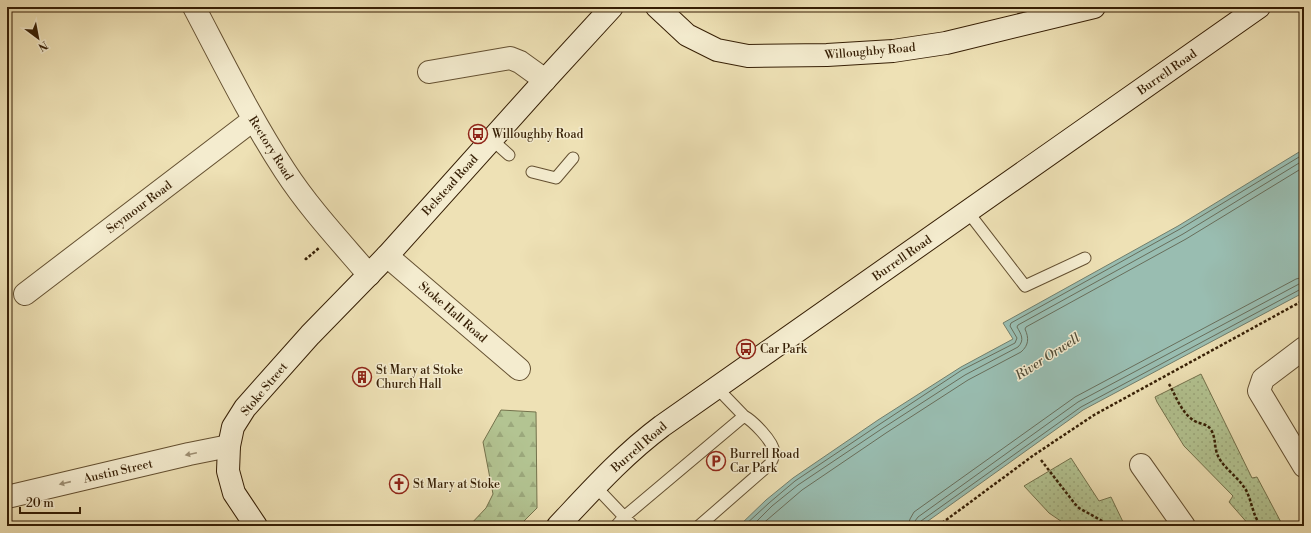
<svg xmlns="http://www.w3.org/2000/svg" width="1311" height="533" font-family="'Libre Bodoni',serif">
	<defs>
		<pattern id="grass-dots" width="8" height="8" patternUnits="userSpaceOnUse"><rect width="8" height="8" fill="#b3c492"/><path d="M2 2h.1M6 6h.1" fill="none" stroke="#9ba87c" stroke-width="1.8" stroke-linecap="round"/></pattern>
		<pattern id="forest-firs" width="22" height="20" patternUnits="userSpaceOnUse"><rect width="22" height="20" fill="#b3c492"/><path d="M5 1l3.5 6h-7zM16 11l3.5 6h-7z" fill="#9ba87c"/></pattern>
	</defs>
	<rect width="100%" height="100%" fill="#eee1b5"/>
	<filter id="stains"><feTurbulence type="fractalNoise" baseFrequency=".005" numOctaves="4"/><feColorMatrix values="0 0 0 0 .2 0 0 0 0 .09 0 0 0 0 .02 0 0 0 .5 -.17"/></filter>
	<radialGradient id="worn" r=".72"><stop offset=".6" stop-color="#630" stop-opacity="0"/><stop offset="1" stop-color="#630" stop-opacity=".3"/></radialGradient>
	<path fill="url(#grass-dots)" stroke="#74724c" d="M1201,374L1252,478L1257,477L1283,526H1250L1229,502L1233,496L1184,446L1157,402L1155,397Z
		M1071,458L1099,501L1111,497L1125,526H1068L1049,513L1024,486Z"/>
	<path fill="url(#forest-firs)" stroke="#74724c" d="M501,410L536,412L537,508L519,526H469L486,508L493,494L483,442Z"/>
	<path fill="#99bdb1" stroke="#717e6c" d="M1304,149V291L1299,295L1083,410L921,526H739L766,500L793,478L878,420L961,367L1013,339L1003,323L1178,226Z"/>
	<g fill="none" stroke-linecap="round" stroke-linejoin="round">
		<path stroke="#686e5b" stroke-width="1" d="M744,526L769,503L795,481L880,424L962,370L1015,343L1017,338L1010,326L1011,323L1180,229L1304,154
			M752,526L772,506L798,485L883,428L965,375L1018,347C1025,340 1021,334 1017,327L1018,325L1183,234L1304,160
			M760,526L802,490L886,433L968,380L1021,352C1029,345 1029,338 1025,329L1026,327L1186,239L1304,167
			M908,526L910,519L914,512L1075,397L1296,279L1304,277
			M914,526L915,521L918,517L1078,402L1299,284L1304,283
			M919,526L921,521L1081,407L1301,289L1304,288"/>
		<defs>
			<path id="lane" d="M491,139L509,155
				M532,172L556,178L573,158
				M968,212L1025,286L1085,258
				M717,388L744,416
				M595,486L633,526
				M616,526L624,517L744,416C753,421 773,441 774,452C774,457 772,460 770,464L699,526"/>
			<path id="street" d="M194,7C223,62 251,119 285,171C309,208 340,241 369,275
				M429,72L510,58L520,62L545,80
				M387,256L519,369
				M25,294L253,120
				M1304,348L1263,379L1259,391L1304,466
				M1141,465L1184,526
				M7,497L189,454L229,446"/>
			<path id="secondary" d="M657,7L687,35L717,50L748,56L827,55L893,51L946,43L1094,7
				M256,526L234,493L228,471L229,446L233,427L245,408L310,335L387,256L545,80L612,7
				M558,526C591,491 623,455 662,426L1259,7"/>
		</defs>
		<use href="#lane" stroke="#645031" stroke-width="13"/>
		<use href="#street" stroke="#645031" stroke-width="24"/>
		<use href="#secondary" stroke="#361f05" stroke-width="24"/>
		<path stroke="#361f05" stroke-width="2.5" stroke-dasharray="3 2" stroke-linecap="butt" d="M305,258L306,259L319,248
			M1169,384C1176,396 1181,412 1193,420C1198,424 1207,423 1211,430C1216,437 1214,448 1218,456C1224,469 1240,478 1247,492C1252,503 1253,516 1261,526
			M1041,460L1075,504L1079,508L1104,522L1106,526
			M938,526L1034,455L1094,415L1304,300"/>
		<use href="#lane" stroke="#f4eccf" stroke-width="11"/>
		<use href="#street" stroke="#f4eccf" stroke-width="22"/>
		<use href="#secondary" stroke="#f4eccf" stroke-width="22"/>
	</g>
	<defs><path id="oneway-solid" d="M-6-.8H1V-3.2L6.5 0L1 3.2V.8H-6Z"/></defs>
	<g fill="#9e9074">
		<use href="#oneway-solid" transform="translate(191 454) rotate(168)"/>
		<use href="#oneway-solid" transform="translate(65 483) rotate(167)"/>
	</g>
	<defs>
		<symbol id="bus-ring" viewBox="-11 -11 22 22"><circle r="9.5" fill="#f4eccf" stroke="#8f2418" stroke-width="1.5"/><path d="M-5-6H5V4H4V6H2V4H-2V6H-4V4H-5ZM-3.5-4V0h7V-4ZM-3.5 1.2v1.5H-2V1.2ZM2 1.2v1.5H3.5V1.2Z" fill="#8f2418"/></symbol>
		<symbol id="building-ring" viewBox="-11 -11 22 22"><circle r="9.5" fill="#f4eccf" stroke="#8f2418" stroke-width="1.5"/><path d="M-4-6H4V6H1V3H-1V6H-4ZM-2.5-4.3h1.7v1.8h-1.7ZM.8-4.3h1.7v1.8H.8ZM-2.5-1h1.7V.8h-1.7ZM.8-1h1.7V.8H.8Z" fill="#8f2418"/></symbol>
		<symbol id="parking-ring" viewBox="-11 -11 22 22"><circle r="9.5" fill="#f4eccf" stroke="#8f2418" stroke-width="1.5"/><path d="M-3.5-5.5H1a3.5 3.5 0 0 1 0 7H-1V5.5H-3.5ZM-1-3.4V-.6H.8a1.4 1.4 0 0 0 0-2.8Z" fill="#8f2418"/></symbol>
		<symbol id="church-ring" viewBox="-11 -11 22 22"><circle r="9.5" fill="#f4eccf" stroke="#8f2418" stroke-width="1.5"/><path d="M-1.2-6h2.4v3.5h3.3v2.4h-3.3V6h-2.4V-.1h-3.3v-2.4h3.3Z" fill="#8f2418"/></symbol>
	</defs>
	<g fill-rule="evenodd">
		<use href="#bus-ring" x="467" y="123" width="22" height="22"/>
		<use href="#bus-ring" x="735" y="338" width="22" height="22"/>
		<use href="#building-ring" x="351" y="366" width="22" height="22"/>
		<use href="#parking-ring" x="705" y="450" width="22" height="22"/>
		<use href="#church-ring" x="388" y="473" width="22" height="22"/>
	</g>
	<g text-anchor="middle" stroke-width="3" stroke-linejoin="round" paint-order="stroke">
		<g font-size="12" fill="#361f05" stroke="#f4eccf">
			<text transform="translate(870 51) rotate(-5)" y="4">Willoughby Road</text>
			<text transform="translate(1167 72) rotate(-35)" y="4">Burrell Road</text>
			<text transform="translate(271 148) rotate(58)" y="4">Rectory Road</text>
			<text transform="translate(450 185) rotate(-48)" y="4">Belstead Road</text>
			<text transform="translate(139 207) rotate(-37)" y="4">Seymour Road</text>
			<text transform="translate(902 258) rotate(-35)" y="4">Burrell Road</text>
			<text transform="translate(453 312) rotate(41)" y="4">Stoke Hall Road</text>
			<text transform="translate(264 389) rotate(-50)" y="4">Stoke Street</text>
			<text transform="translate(639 447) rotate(-41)" y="4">Burrell Road</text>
			<text transform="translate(118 471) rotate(-13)" y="4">Austin Street</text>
		</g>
		<g font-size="12" fill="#361f05" stroke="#f4eccf" text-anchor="start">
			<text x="492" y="138">Willoughby Road</text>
			<text x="760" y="353">Car Park</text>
			<text x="376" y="374">St Mary at Stoke<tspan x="376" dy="14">Church Hall</tspan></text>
			<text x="730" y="458">Burrell Road<tspan x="730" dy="14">Car Park</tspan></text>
			<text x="413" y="488">St Mary at Stoke</text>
		</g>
		<g font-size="13" font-style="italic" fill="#544e39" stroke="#f4eccf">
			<text transform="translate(1047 356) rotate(-33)" y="5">River Orwell</text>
		</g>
	</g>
	<rect width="1311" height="533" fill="none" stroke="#eee1b5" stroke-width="24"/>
	<rect x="8" y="8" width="1295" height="517" fill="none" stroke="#361f05" stroke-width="2"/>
	<rect x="12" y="12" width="1287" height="509" fill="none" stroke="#361f05"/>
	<g transform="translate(38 38) rotate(148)" stroke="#f4eccf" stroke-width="3" paint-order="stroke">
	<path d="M0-3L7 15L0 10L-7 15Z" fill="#361f05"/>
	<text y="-6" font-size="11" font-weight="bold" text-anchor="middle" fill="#361f05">N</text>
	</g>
	<path d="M20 507v6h60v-6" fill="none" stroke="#361f05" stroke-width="2"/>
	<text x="26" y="507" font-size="12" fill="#361f05" stroke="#f4eccf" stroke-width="3" paint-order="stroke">20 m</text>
	<rect width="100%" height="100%" filter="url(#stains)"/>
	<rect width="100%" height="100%" fill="url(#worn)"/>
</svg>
